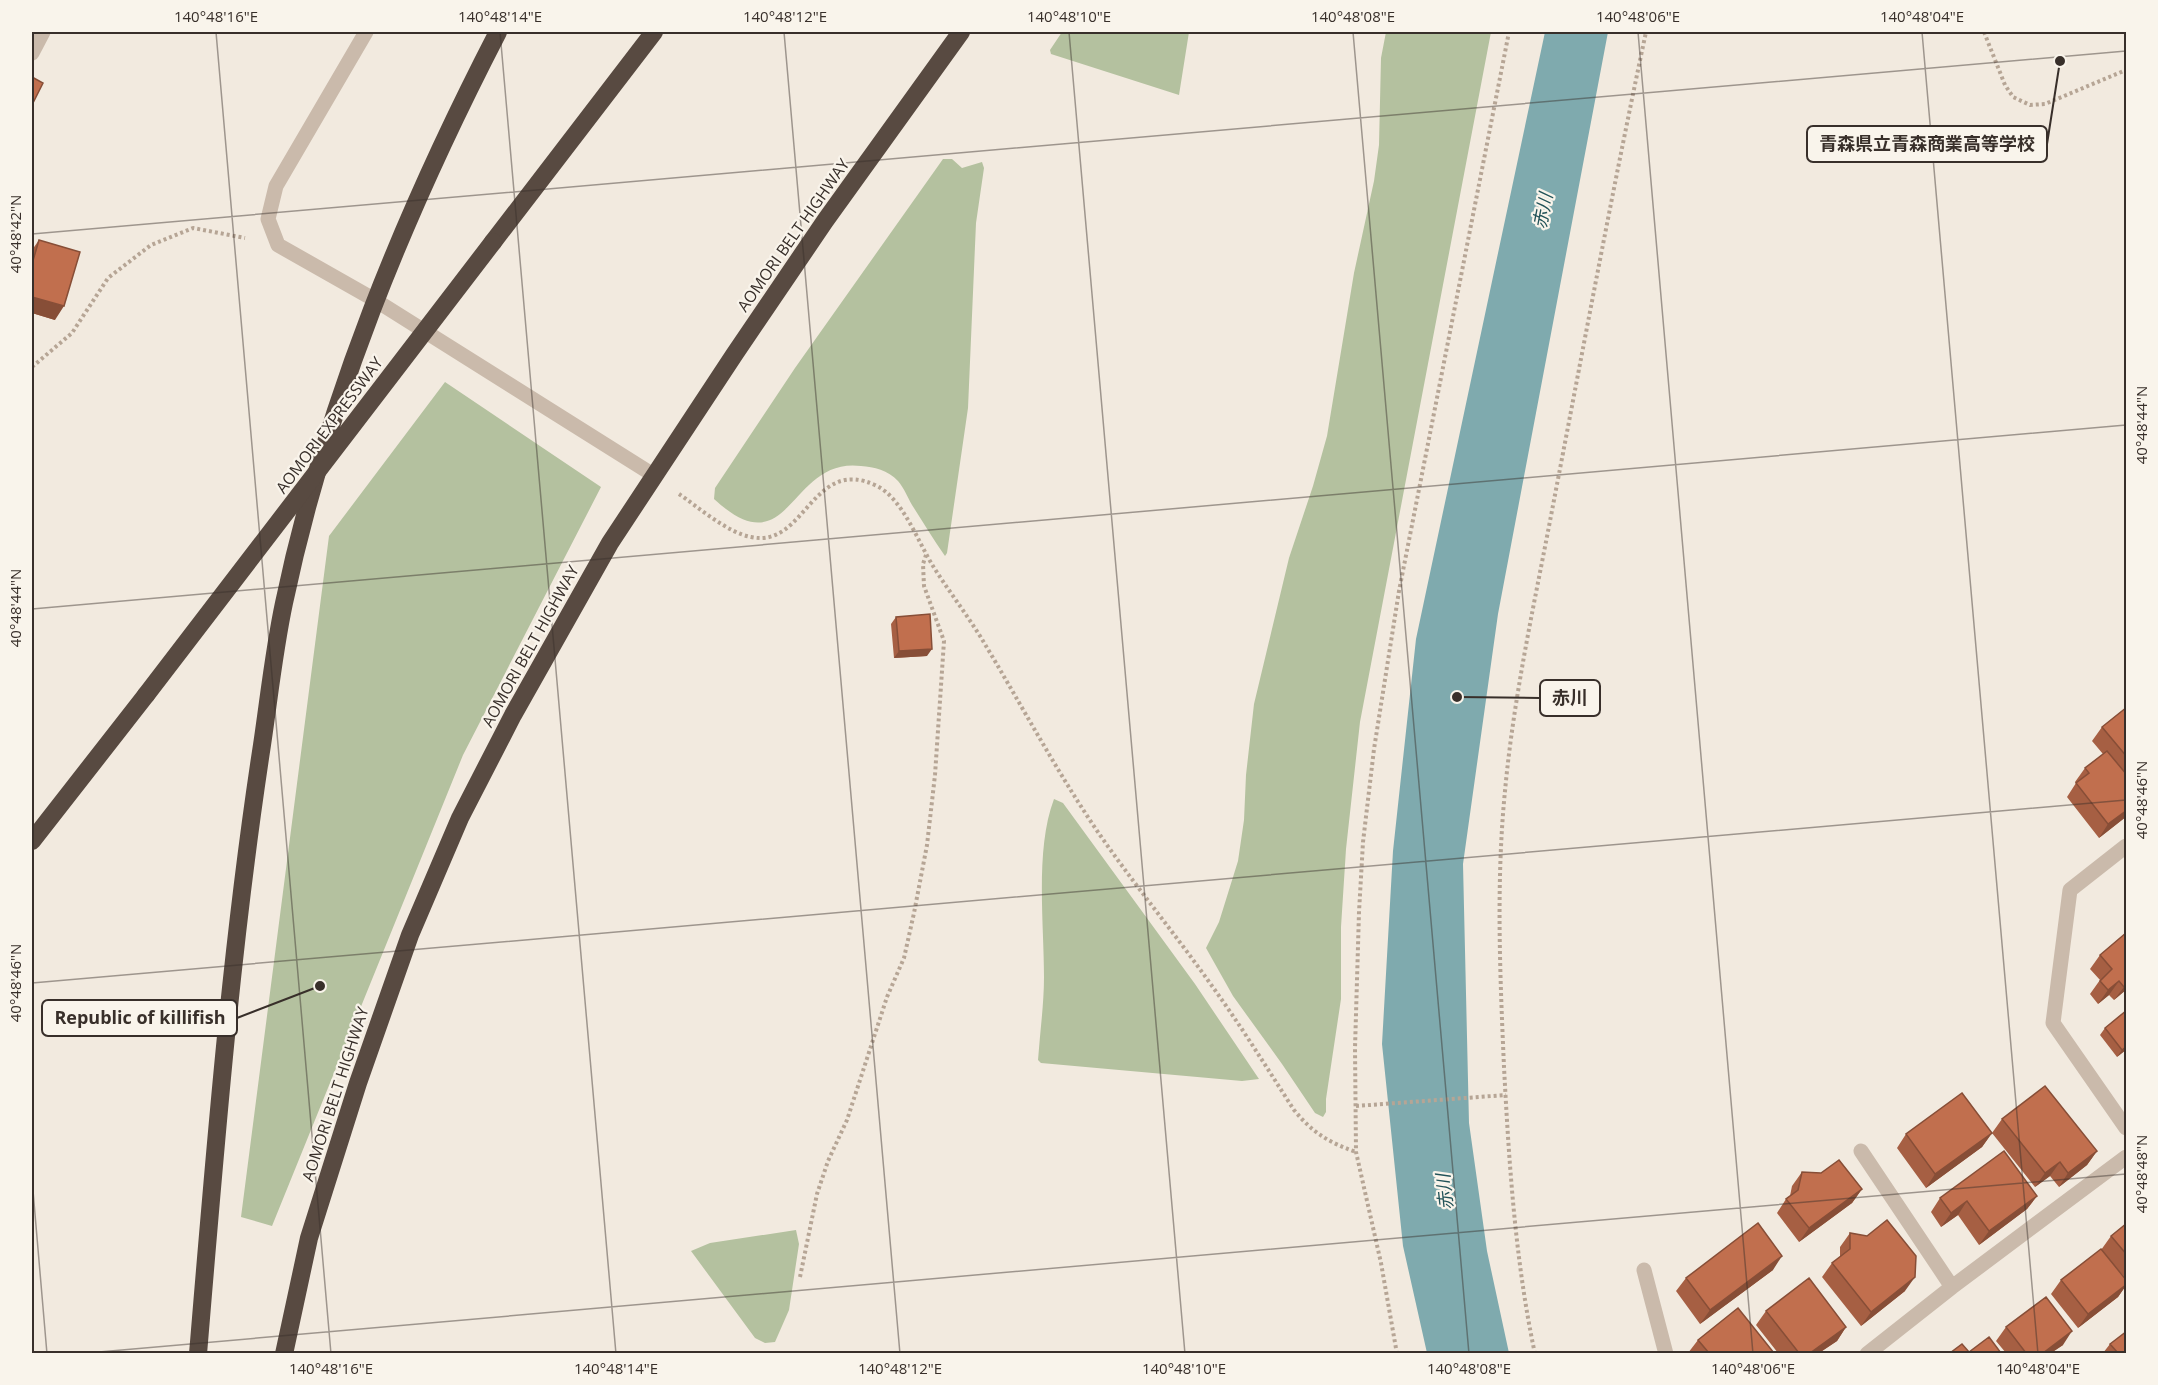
<svg xmlns="http://www.w3.org/2000/svg" width="2158" height="1385" font-family="'Open Sans','Noto Sans JP',sans-serif">
	<rect width="100%" height="100%" fill="#f2eadf"/>
	<path fill="#b4c19f" d="M1062,32H1189L1179,95L1051,54L1050,50Z
		M1386,32H1491L1360,722L1346,849L1341,927V999L1326,1099V1112L1323,1117L1315,1113L1282,1064L1233,996L1206,948L1219,922L1238,861L1244,820L1246,775L1254,704L1289,558L1313,486L1327,436L1354,273L1374,181L1379,145L1381,58Z
		M943,159H952L962,168L982,162L984,168L976,223L968,408L947,553L945,556C933,539 923,522 912,505C908,498 904,488 898,481C888,470 874,467 861,466C788,457 791,570 714,499L715,488L795,368Z
		M445,382L601,487L463,755L272,1226L241,1217L329,536Z
		M1054,799L1063,803L1195,984L1259,1079L1242,1081L1041,1063L1038,1060C1040,1032 1044,1004 1044,977C1044,923 1035,849 1054,799Z
		M796,1230L799,1244L789,1310L775,1342L765,1343L755,1338L691,1251L710,1243Z"/>
	<path fill="#7faaae" d="M1545,32H1608L1498,614L1463,864L1469,1123L1487,1251L1509,1353H1427L1403,1246L1382,1044L1393,851L1416,639Z"/>
	<g fill="none" stroke-linecap="round" stroke-linejoin="round">
		<path stroke="#b6a595" stroke-width="4" stroke-dasharray="3 3" stroke-linecap="butt" d="M1984,32L2005,85L2013,97L2030,105L2045,104L2126,70
			M32,367L72,333L108,278L151,245L193,228L245,238
			M679,494C698,507 728,533 751,537C806,549 812,454 877,486C903,499 918,542 933,566C948,590 965,612 980,636C1020,702 1056,771 1100,835C1136,887 1176,935 1212,986C1241,1026 1267,1068 1294,1110C1313,1133 1328,1142 1356,1152
			M1356,1106L1506,1095
			M800,1277L817,1194L828,1161L847,1120L887,997L904,958L914,913L927,845L935,775L944,641L924,586L923,564L926,555
			M1397,1354L1381,1263L1356,1152L1355,1048L1359,912L1363,842L1374,749L1399,591L1509,32
			M1535,1354C1515,1260 1509,1162 1504,1067C1500,975 1496,882 1505,791C1514,693 1536,596 1554,500C1584,344 1613,187 1646,32"/>
		<path stroke="#cabaab" stroke-width="15" d="M366,32L276,186L268,219L278,245L375,300L655,476
			M32,53L43,32
			M2126,846L2070,890L2053,1023L2126,1128
			M1861,1151L1952,1287
			M1644,1270L1666,1354
			M1867,1354L1952,1287L2126,1157"/>
		<path stroke="#584a41" stroke-width="18" d="M493,242L654,32
			M32,841L146,695
			M198,1354C215,1150 231,947 262,745C269,698 274,650 284,603C326,403 405,212 498,32
			M284,1354L309,1238L358,1083L410,935L460,818L513,715L610,543L734,355L825,221L961,32"/>
		<path stroke="#584a41" stroke-width="18" d="M146,695L493,242"/>
	</g>
	<path fill="#a65f43" d="M39,240L55,320L32,313V250Z
		M896,617L927,656L894,658L891,624Z
		M2127,707V772L2125,773L2127,775V816L2099,838L2067,797L2076,783L2075,782L2085,768L2103,754L2092,741L2102,727Z
		M2127,932V989L2114,1000L2109,995L2098,1004L2090,994L2100,980L2090,969L2100,955Z
		M2127,1010V1049L2117,1057L2100,1035L2105,1028Z
		M2002,1119L2097,1151L2087,1165L2059,1187L2050,1176L2035,1187L1992,1133Z
		M1992,1133L1982,1147L1926,1188L1897,1148L1906,1134Z
		M1802,1172L1862,1189L1852,1203L1799,1242L1777,1213L1786,1199L1790,1196L1792,1186Z
		M2037,1196L2027,1209L1979,1245L1958,1215L1941,1227L1931,1212L1940,1198Z
		M2127,1223V1280L2114,1265L2127,1281V1284L2118,1297L2078,1328L2051,1294L2061,1280L2101,1250L2111,1236Z
		M1850,1233L1905,1291L1861,1326L1822,1277L1832,1263L1840,1257V1247Z
		M1773,1270L1700,1324L1676,1291L1686,1278Z
		M1766,1311L1846,1327L1837,1341L1819,1353H1778L1756,1325Z
		M2006,1327L2063,1345L2051,1353H2006L1996,1341Z
		M1698,1340L1774,1353H1688Z
		M2110,1344L2127,1353H2103Z"/>
	<path fill="#874e37" d="M32,297L64,306L55,320L32,313Z
		M932,649L927,656L894,658L899,651Z
		M2127,810V816L2099,838L2108,824Z
		M2119,981L2109,995L2098,1004L2108,990Z
		M2127,984V989L2114,1000L2124,987Z
		M2127,1046V1049L2117,1057L2122,1050Z
		M1992,1133L1982,1147L1926,1188L1935,1174Z
		M2097,1151L2087,1165L2059,1187L2068,1173Z
		M2060,1162L2050,1176L2035,1187L2045,1173Z
		M1862,1189L1852,1203L1799,1242L1809,1228Z
		M2037,1196L2027,1209L1979,1245L1989,1231Z
		M1967,1201L1958,1215L1941,1227L1951,1213Z
		M1782,1256L1773,1270L1700,1324L1710,1310Z
		M1915,1277L1905,1291L1861,1326L1871,1312Z
		M2127,1284L2118,1297L2078,1328L2088,1314Z
		M1846,1327L1837,1341L1819,1353H1810Z
		M2072,1331L2063,1345L2051,1353H2043Z"/>
	<path fill="#c16f4e" stroke="#874e37" stroke-width="1.5" d="M32,77L43,83L32,105Z
		M39,240L80,252L64,306L32,297V264Z
		M930,614L932,649L899,651L896,617Z
		M2127,707V757L2102,727Z
		M2107,751L2127,775V810L2108,824L2076,783L2089,773L2085,768Z
		M2127,932V984L2124,987L2119,981L2108,990L2100,981L2112,969L2100,955Z
		M2127,1010V1046L2122,1050L2105,1028Z
		M2045,1086L2097,1151L2068,1173L2060,1162L2045,1173L2002,1119Z
		M1962,1093L1992,1133L1935,1174L1906,1134Z
		M2004,1151L2037,1196L1989,1231L1967,1201L1951,1213L1940,1198Z
		M1839,1160L1862,1189L1809,1228L1786,1199L1798,1190L1802,1172L1821,1173Z
		M1887,1220L1916,1256L1915,1277L1871,1312L1832,1263L1850,1249V1233L1867,1236Z
		M1758,1223L1782,1256L1710,1310L1686,1278Z
		M2127,1223V1255L2111,1236Z
		M2101,1249L2127,1281V1284L2088,1314L2061,1280Z
		M1809,1278L1846,1327L1810,1353H1799L1766,1311Z
		M2046,1297L2072,1331L2043,1353H2026L2006,1327Z
		M1738,1308L1774,1353H1709L1698,1340Z
		M2127,1331V1353H2118L2110,1344Z
		M1989,1337L2001,1353H1950L1962,1344L1969,1352Z"/>
	<path fill="none" stroke="#382f2a" stroke-width="1.5" stroke-opacity="0.45" d="M216,32L331,1354M500,32L616,1354M784,32L900,1354M1069,32L1185,1354M1353,32L1469,1354M1638,32L1753,1354M1922,32L2038,1354M32,234L2126,51M32,609L2126,425M32,983L2126,800M32,1179L47,1354M76,1354L2126,1174"/>
	<g text-anchor="middle" stroke-width="4.5" stroke-linejoin="round" paint-order="stroke">
		<g font-size="16" fill="#382f2a" stroke="#f9f4eb">
			<text transform="translate(793 235) rotate(-55)" y="6">AOMORI BELT HIGHWAY</text>
			<text transform="translate(329 425) rotate(-53)" y="6">AOMORI EXPRESSWAY</text>
			<text transform="translate(530 646) rotate(-61)" y="6">AOMORI BELT HIGHWAY</text>
			<text transform="translate(335 1094) rotate(-72)" y="6">AOMORI BELT HIGHWAY</text>
		</g>
		<g font-size="18" font-style="italic" fill="#215258" stroke="#f9f4eb">
			<text transform="translate(1543 211) rotate(-79)" y="6">赤川</text>
			<text transform="translate(1445 1192) rotate(-96)" y="6">赤川</text>
		</g>
	</g>
	<path fill="none" stroke="#382f2a" stroke-width="2" d="M2060 61L2047 144M1457 697L1540 698M320 986L237 1018"/>
	<g fill="#382f2a" stroke="#f9f4eb" stroke-width="2">
		<circle cx="2060" cy="61" r="6"/>
		<circle cx="1457" cy="697" r="6"/>
		<circle cx="320" cy="986" r="6"/>
	</g>
	<g fill="#f9f4eb" stroke="#382f2a" stroke-width="2">
		<rect x="1807" y="126" width="240" height="36" rx="6"/>
		<rect x="1540" y="680" width="60" height="36" rx="6"/>
		<rect x="42" y="1000" width="195" height="36" rx="6"/>
	</g>
	<g font-size="18" text-anchor="middle" font-weight="bold" fill="#382f2a">
		<text x="1927" y="150">青森県立青森商業高等学校</text>
		<text x="1570" y="704">赤川</text>
		<text x="140" y="1024">Republic of killifish</text>
	</g>
	<rect width="2158" height="1385" fill="none" stroke="#f9f4eb" stroke-width="66"/>
	<rect x="33" y="33" width="2092" height="1319" fill="none" stroke="#382f2a" stroke-width="2"/>
	<g font-size="15" text-anchor="middle" fill="#382f2a">
		<text x="216" y="22">140°48'16"E</text>
		<text x="500" y="22">140°48'14"E</text>
		<text x="785" y="22">140°48'12"E</text>
		<text x="1069" y="22">140°48'10"E</text>
		<text x="1353" y="22">140°48'08"E</text>
		<text x="1638" y="22">140°48'06"E</text>
		<text x="1922" y="22">140°48'04"E</text>
		<text transform="translate(16 234) rotate(-90)" y="5">40°48'42"N</text>
		<text transform="translate(2142 425) rotate(-90)" y="5">40°48'44"N</text>
		<text transform="translate(16 608) rotate(-90)" y="5">40°48'44"N</text>
		<text transform="translate(2142 800) rotate(-90)" y="5">40°48'46"N</text>
		<text transform="translate(16 983) rotate(-90)" y="5">40°48'46"N</text>
		<text transform="translate(2142 1174) rotate(-90)" y="5">40°48'48"N</text>
		<text x="331" y="1374">140°48'16"E</text>
		<text x="616" y="1374">140°48'14"E</text>
		<text x="900" y="1374">140°48'12"E</text>
		<text x="1184" y="1374">140°48'10"E</text>
		<text x="1469" y="1374">140°48'08"E</text>
		<text x="1753" y="1374">140°48'06"E</text>
		<text x="2038" y="1374">140°48'04"E</text>
	</g>
</svg>
